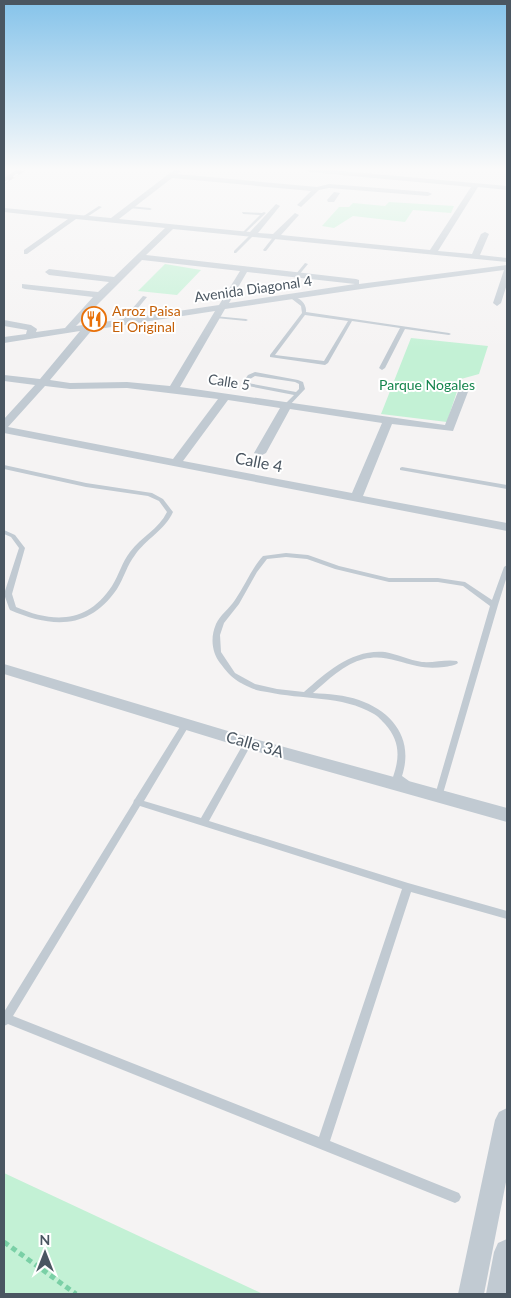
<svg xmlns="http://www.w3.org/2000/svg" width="511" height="1298" font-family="Lato,sans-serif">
	<rect width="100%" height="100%" fill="#f5f3f3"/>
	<path fill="#c3f1d5" d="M389,202L454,206L451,213L413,210L405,222L353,216L334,228L322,226L339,207H349L353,203L385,206Z
		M165,264L201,270L177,295L138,291Z
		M411,338L488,346L479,374L461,379L447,422L381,414Z
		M4,1173L263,1294H4Z"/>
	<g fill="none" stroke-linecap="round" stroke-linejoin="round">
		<path stroke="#7ad0a6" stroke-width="5" stroke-dasharray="5.5 4" stroke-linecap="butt" d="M4,1242L76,1294"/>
		<path fill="#c1cad2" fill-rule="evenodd" d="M99,206L102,207L84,219H82V217Z
			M130,206L150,208L152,209L150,210L129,208Z
			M242,212L262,213L264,212L266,213L243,235L242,233L260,215L243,214Z
			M251,234L254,235L236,253H234V251Z
			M274,236L277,237L266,251H264L263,250Z
			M305,263L308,264L298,276H296V274Z
			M143,296L147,297L125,324H121V322Z
			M292,297C300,297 307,304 306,312L449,333L451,334L449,335L405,329L385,368L382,370L379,368L400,328L352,321L328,363L325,365L270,357V355L302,313L301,306L292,299ZM305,315L348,321L324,361L275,355Z
			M214,316L246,319L248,320L246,321L216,318L214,317Z
			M255,372L298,380L303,382L305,389L288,407H284V405L294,395L243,385V382L248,375ZM255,376L295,382L299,384V389L296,392L248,383L250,379Z
			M4,465L86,483L152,493L163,499L173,512C165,530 146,539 135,555C127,565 124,578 117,589C89,630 52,628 10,610L9,608L4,594L19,548L11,537L4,534V530L15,535L25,548L12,594L16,607C53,623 87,624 112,586C119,575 122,562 130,552C141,537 159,529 167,512L159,501L148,496L86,487L4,469Z
			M402,467L507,485V489L400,470V468Z
			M286,553L308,555L339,566L389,578H438L465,582L492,600L504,567L507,565V576L498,605L442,797L439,798L436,797L435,795L490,606L463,586L438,582H389L335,569L307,559L286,557L267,559L257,572L239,604L224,623L220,635L221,652L235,673L255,684L277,689L304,692C327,672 352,649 385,652C397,654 409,660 422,662C434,663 446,659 457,661L458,663C454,666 449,666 444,667C434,668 426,668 417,666C399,662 383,654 364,659C344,664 328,680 313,693C328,694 345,695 359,700C393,712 414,739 402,776L409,781L410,783L409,785L406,786L394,779L393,777C400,757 400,741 385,724C382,721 378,716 374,714C342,695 302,700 267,692C261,691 254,690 249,687C234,680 230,676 220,663C212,652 210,638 216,624C220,615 229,609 235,600C245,586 251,569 263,556Z
			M186,721L189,722L190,724L144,801L201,818L245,741H251L252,743L209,821L408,883L507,911V919L411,892L330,1141L459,1193L461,1197L459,1201L455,1203L8,1024L4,1026V1012L133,803L134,800L135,799L183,722ZM140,806L402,889L319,1137L13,1016Z"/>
		<path fill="#c1cad2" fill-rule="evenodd" d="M16,170H24L4,183V178Z
			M174,170L180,171L177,174L317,187L329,184L428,192L432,194L428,196L329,188L319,190L301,207L297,205L311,191L172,178L119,219L250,232L276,204L280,206L258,233L273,234L295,213L299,215L281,235L430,250L471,187L309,172L306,170H331L507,186V190L478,187L438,251L472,254L481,234L485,232L489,234L480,255L507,258V262L173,229L146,255L356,279L359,280V284L507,265V284L501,303L497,306L493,303L504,270L375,287L225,309L180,387L445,425L461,384L462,382H470L471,384L453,431L392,424L363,496L507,523V531L4,433V419L35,385L4,381V375L40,379L80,331L4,343V337L26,334L27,330L4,326V320L31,325L37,329L36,332L65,328L93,297L25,289L22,288V284L98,292L109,282L49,275L45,272L49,269L114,277L165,228L76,219L27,254H24V250L68,219L4,212V208L111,218ZM142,260L240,271L219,305L76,326ZM247,272L355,284L229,303ZM215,311L170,386L127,382L70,383L50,380L92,330ZM45,386L70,389L127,388L218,399L173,459L8,427ZM228,400L280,408L254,453L260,456L266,453L290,409L382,423L352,493L183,461Z
			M334,192L340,193L334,202H328L327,200Z
			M4,664L248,737L507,808V822L248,749L4,674Z
			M507,1108V1177L484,1294H458L495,1120L499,1112Z
			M507,1239V1294H486L494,1252L498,1243Z"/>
		<defs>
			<path id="rail" d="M4,183L24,170"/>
		</defs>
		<use href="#rail" stroke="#b5b8bd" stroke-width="2.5"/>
		<use href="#rail" stroke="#fff" stroke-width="2" stroke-dasharray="5.5" stroke-linecap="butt"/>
	</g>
	<linearGradient id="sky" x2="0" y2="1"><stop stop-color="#85c3ea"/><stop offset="0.48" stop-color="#fafafa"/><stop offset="1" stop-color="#fafafa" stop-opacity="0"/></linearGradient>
	<rect width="511" height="352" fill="url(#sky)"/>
	<defs>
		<symbol id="restaurant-ring" viewBox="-11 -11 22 22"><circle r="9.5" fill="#fff" stroke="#e8710a" stroke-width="1.5"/><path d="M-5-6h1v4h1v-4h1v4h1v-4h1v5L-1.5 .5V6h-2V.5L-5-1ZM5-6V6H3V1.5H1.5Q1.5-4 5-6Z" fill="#e8710a"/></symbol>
	</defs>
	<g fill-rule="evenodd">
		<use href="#restaurant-ring" x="80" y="305" width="28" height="28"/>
	</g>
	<g text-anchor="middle" stroke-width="4" stroke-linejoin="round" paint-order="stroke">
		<g font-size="14" fill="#4a5661" stroke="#fff">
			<text transform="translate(253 289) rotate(-8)" y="5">Avenida Diagonal 4</text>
			<text transform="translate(229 382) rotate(9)" y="5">Calle 5</text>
		</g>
		<g font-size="14" fill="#c56008" stroke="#fff" text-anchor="start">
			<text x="112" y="316">Arroz Paisa<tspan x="112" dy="16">El Original</tspan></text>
		</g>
		<g font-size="14" fill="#17864f" stroke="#fff">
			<text x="427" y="390">Parque Nogales</text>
		</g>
		<g font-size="16" fill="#4a5661" stroke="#fff">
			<text transform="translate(259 462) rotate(11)" y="6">Calle 4</text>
			<text transform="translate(255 744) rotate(16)" y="6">Calle 3A</text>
		</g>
	</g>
	<rect width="511" height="1298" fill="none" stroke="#4a5661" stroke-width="10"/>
	<g transform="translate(45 1253)" stroke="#ffffff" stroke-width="4" paint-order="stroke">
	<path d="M0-4L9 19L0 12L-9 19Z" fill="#4a5661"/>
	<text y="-8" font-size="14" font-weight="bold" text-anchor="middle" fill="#4a5661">N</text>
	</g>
</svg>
